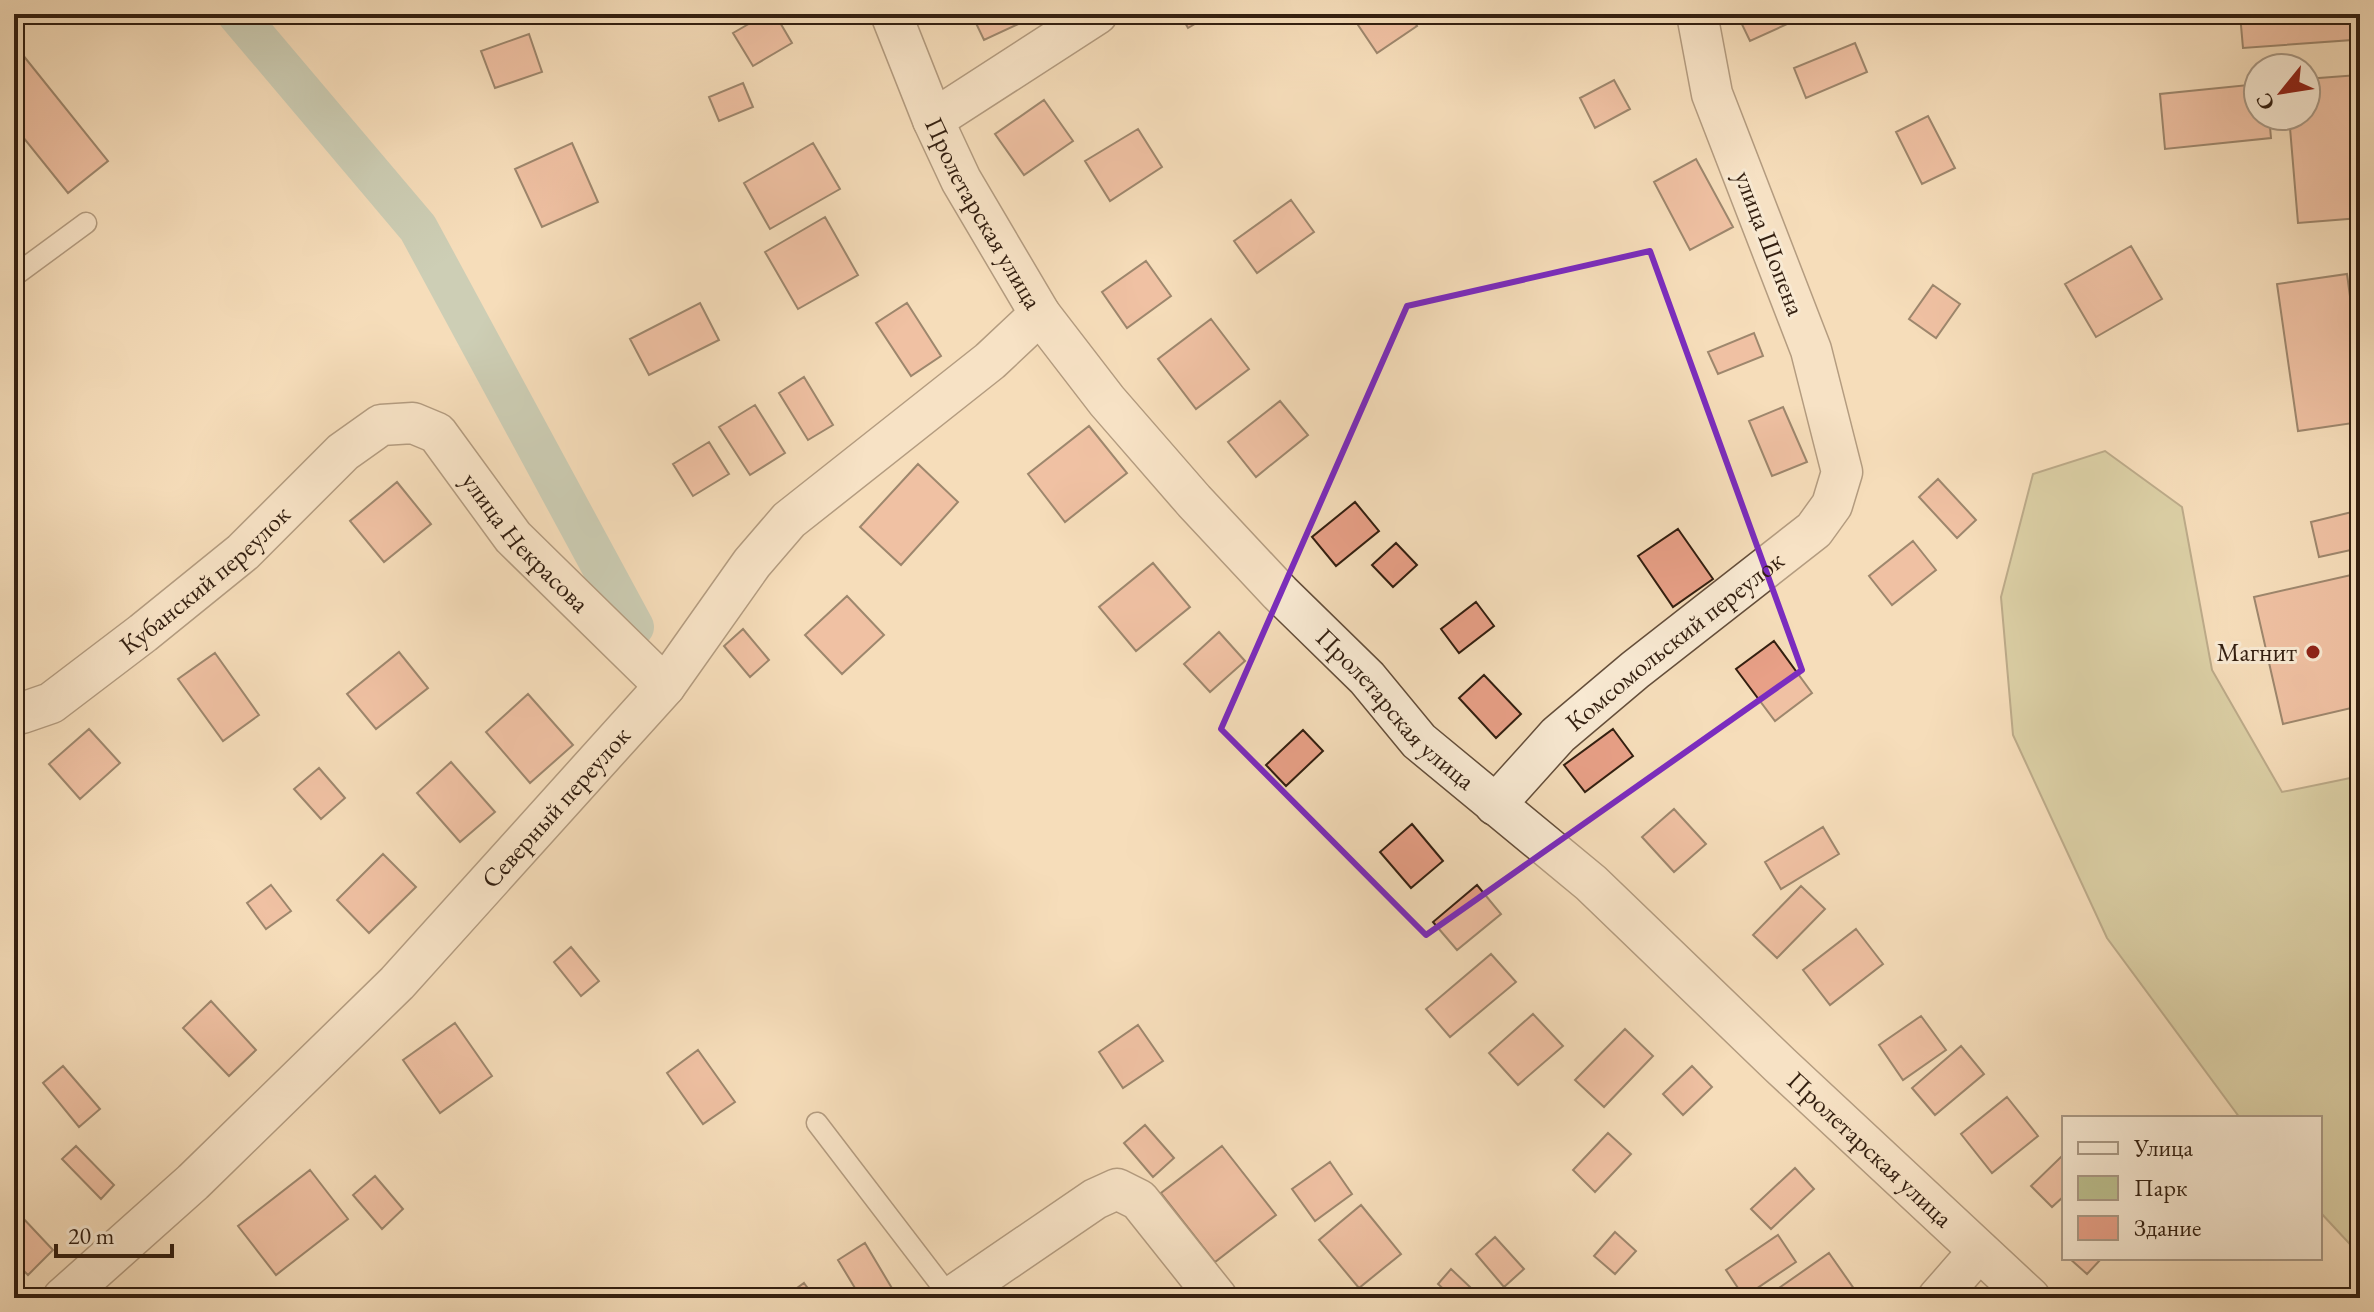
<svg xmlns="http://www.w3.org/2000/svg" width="2374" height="1312" font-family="'EB Garamond',serif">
	<rect width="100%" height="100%" fill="#f5ddba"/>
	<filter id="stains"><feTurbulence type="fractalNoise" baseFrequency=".0025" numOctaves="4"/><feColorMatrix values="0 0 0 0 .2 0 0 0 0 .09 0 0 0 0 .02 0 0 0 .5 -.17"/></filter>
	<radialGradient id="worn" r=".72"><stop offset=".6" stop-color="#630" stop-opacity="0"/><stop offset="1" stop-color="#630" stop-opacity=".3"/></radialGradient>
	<path fill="#bcc08f" stroke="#787050" stroke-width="2" d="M2105,451L2182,507L2212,670L2282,792L2360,776V1255L2320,1212V1118H2240L2107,938L2013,735L2001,597L2033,474Z"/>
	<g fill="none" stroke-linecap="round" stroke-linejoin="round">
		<path stroke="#9cbcb0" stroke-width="40" d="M237,14L418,228L634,627"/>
	</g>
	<path fill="#e8a087" stroke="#331f10" stroke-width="2" d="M766,14H775L792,43L753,66L733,33Z
		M985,14H1030L1031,18L984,40L974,19Z
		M1180,14H1212L1188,28Z
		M1367,14H1409L1417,26L1377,53L1356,22Z
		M1737,14H1794L1796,20L1750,41Z
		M2240,14H2350L2352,40L2243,48Z
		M529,34L542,72L495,88L481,51Z
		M1855,43L1867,72L1806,98L1794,68Z
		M14,44L108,161L68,193L14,126Z
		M2358,75L2360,218L2298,223L2289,116H2306V79Z
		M1614,80L1630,109L1595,128L1580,98Z
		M743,83L753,107L719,121L709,97Z
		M2258,84V116H2269L2271,138L2165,149L2160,94Z
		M1044,100L1073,141L1024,175L995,134Z
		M1928,116L1955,168L1922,184L1896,132Z
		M1138,129L1162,167L1110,201L1085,161Z
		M572,143L598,202L542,227L515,169Z
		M813,143L840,189L770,229L744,183Z
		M1696,159L1733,227L1690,250L1654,182Z
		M1291,200L1314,232L1257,273L1234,241Z
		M825,217L858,275L798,309L765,252Z
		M2131,246L2162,299L2096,337L2065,284Z
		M1146,261L1171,296L1127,328L1102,292Z
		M2347,274L2360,370V422L2298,431L2277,284Z
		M1933,285L1960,304L1936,338L1909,319Z
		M700,303L719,340L649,375L630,339Z
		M907,303L941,356L911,376L876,323Z
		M1211,319L1249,369L1196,409L1158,359Z
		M1754,333L1763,356L1718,374L1708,352Z
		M804,377L833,425L808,440L779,393Z
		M1280,401L1308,435L1256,477L1228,442Z
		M755,405L785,453L750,475L719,427Z
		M1783,407L1807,462L1772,476L1749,421Z
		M1089,426L1127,473L1065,522L1028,474Z
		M709,442L729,474L693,496L673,464Z
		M918,464L958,502L901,565L860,527Z
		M1938,479L1976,520L1957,538L1919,497Z
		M397,482L431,524L384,562L350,521Z
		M1355,502L1379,531L1336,566L1312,537Z
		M2360,510V548L2319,557L2311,522Z
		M1678,529L1713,579L1673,607L1638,556Z
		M1913,541L1936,570L1892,605L1869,576Z
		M1396,543L1417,565L1393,587L1372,565Z
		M1153,563L1190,607L1136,651L1099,607Z
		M2360,573V706L2283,724L2254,597Z
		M847,596L884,635L842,674L805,635Z
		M1476,602L1494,626L1459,653L1441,629Z
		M743,629L769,660L750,677L724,646Z
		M1219,632L1245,661L1210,692L1184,664Z
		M1774,641L1812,693L1775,721L1736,669Z
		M399,652L428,688L376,729L347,694Z
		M215,653L259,715L223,741L178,679Z
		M1484,675L1521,714L1496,738L1459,698Z
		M528,694L573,745L530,783L486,732Z
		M89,729L120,763L80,799L49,764Z
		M1613,729L1633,756L1585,792L1564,765Z
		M1303,730L1323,751L1286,786L1266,765Z
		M451,762L495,812L460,842L417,793Z
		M319,768L345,798L321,819L294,789Z
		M1674,809L1706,844L1674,872L1642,837Z
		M1412,824L1443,861L1411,888L1380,852Z
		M1823,827L1839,854L1781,889L1765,862Z
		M383,854L416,887L369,933L337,900Z
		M271,885L291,911L266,929L247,903Z
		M1477,885L1501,914L1457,950L1433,922Z
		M1801,886L1825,909L1777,958L1753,935Z
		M1856,929L1883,964L1830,1005L1803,970Z
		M571,947L599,981L581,996L554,962Z
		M1491,954L1516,982L1450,1037L1426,1009Z
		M211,1001L256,1050L229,1076L183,1028Z
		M1533,1014L1563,1046L1518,1085L1489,1053Z
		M1921,1016L1946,1050L1903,1080L1879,1045Z
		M455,1023L492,1076L440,1113L403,1060Z
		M1138,1025L1163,1061L1123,1088L1099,1052Z
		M1625,1029L1653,1056L1604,1107L1575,1080Z
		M1961,1046L1984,1074L1935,1115L1912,1088Z
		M698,1050L735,1102L703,1124L667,1073Z
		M63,1066L100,1109L79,1127L43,1083Z
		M1692,1066L1712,1087L1683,1115L1663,1094Z
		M2007,1097L2038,1136L1992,1173L1961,1134Z
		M1145,1125L1174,1158L1153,1177L1124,1143Z
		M1608,1133L1631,1154L1595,1192L1573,1170Z
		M76,1146L114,1185L101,1199L62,1159Z
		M1222,1146L1276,1215L1215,1262L1161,1193Z
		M2063,1155L2064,1196L2052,1207L2031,1186Z
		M1330,1162L1352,1194L1315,1221L1292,1189Z
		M1795,1168L1814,1189L1771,1229L1751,1209Z
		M310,1170L348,1219L276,1275L238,1226Z
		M375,1176L403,1209L382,1229L353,1195Z
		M1361,1205L1401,1254L1359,1288L1319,1240Z
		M21,1216L53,1250L28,1275L14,1261V1223Z
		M1615,1232L1636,1251L1615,1274L1594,1256Z
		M1778,1235L1796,1262L1744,1297L1726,1270Z
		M1495,1237L1524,1269L1504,1287L1476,1254Z
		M865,1243L896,1295L892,1298H861L838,1260Z
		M1829,1253L1857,1293L1850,1298H1786L1779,1288Z
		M2069,1258H2102L2087,1274Z
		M1451,1269L1470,1287L1460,1298H1453L1438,1284Z
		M804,1283L815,1298H787L786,1296Z"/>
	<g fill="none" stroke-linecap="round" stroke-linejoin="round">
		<defs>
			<path id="lane" d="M14,276L86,223
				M817,1123L951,1298"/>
			<g id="street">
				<path id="s1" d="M891,14L933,120L961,180L1040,314L1107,401L1194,501L1280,593L1367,678L1419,741L1591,883L1780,1065L2030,1298"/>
				<path d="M933,120L1097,14"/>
				<path id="s2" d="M14,712L22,713L51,703L143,633L243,552L343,452L381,425L413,423L437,433L513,537L665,686"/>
				<path id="s3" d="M1495,805L1558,735L1635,670L1814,530L1832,505L1842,472L1811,350L1712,94L1697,14"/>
				<path id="s4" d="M63,1298L193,1182L397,983L665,686L752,563L789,520L990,361L1040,314"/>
				<path d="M950,1298L1095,1199L1117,1189L1139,1200L1217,1298"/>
				<path d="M1938,1298L1979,1251"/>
			</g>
		</defs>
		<use href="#lane" stroke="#644e3a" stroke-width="23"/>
		<use href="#street" stroke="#644e3a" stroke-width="43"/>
		<use href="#lane" stroke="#f8e9d2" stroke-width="20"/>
		<use href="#street" stroke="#f8e9d2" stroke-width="40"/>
	</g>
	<path d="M0 0H2374V1312H0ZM1650,251L1802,670L1426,935L1221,729L1407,306Z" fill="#f5ddba" fill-opacity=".55" fill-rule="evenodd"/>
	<path fill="none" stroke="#7b2cbf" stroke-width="6" stroke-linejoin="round" d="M1650,251L1802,670L1426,935L1221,729L1407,306Z"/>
	<circle fill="#8f2418" stroke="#f8e9d2" stroke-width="3" cx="2313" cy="652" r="8"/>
	<g text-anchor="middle" stroke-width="6" stroke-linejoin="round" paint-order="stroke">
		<g font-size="26" fill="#331f10" stroke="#f8e9d2">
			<text dy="9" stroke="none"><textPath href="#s1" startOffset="220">Пролетарская улица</textPath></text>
			<text transform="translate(1770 243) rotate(69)" y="9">улица Шопена</text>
			<text dy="9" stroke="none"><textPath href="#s2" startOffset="670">улица Некрасова</textPath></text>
			<text dy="9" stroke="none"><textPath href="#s2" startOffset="236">Кубанский переулок</textPath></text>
			<text dy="9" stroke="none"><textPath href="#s3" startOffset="244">Комсомольский переулок</textPath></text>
			<text dy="9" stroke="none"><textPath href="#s1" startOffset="868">Пролетарская улица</textPath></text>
			<text dy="9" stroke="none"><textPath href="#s4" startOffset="696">Северный переулок</textPath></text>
			<text dy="9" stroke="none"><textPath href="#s1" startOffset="1516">Пролетарская улица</textPath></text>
		</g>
		<g font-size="26" fill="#331f10" stroke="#f8e9d2" text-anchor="end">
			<text x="2297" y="661">Магнит</text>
		</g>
	</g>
	<rect width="2374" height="1312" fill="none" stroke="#f5ddba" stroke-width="48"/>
	<rect x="16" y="16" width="2342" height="1280" fill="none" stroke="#331f10" stroke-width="4"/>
	<rect x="24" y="24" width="2326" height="1264" fill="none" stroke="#331f10" stroke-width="2"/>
	<rect x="2062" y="1116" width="260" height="144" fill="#f8e9d2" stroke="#a99884" stroke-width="2"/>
	<rect x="2078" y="1142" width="40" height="12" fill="#f8e9d2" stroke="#a99884" stroke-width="2"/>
	<text x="2134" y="1156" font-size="24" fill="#331f10">Улица</text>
	<rect x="2078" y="1176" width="40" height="24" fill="#bcc08f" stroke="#a99884" stroke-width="2"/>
	<text x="2134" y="1196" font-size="24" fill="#331f10">Парк</text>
	<rect x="2078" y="1216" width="40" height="24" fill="#e8a087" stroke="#a99884" stroke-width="2"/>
	<text x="2134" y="1236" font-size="24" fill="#331f10">Здание</text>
	<g transform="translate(2282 92) rotate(240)"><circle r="38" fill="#f8e9d2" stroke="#a99884" stroke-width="2"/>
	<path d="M0-6L14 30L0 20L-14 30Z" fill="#8f2418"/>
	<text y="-12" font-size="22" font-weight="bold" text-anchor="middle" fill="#331f10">С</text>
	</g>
	<path d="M56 1244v12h116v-12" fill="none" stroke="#331f10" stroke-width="4"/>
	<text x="68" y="1244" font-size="24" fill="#331f10" stroke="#f8e9d2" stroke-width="6" paint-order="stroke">20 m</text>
	<rect width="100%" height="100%" filter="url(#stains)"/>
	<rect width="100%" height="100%" fill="url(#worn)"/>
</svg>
